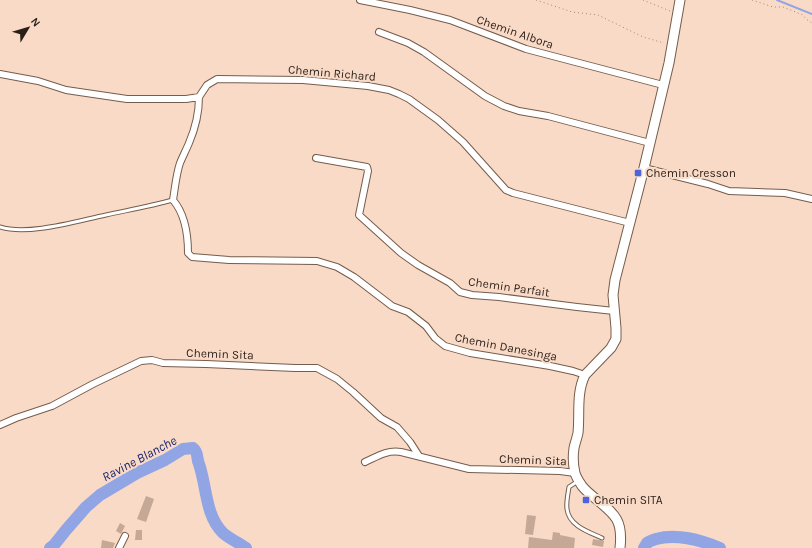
<svg xmlns="http://www.w3.org/2000/svg" width="812" height="548" font-family="Karla,sans-serif">
	<rect width="100%" height="100%" fill="#f9dac7"/>
	<g fill="none" stroke-linecap="round" stroke-linejoin="round">
		<path stroke="#91a5e5" stroke-width="2" d="M777,0L812,14"/>
		<path stroke="#91a5e5" stroke-width="12" d="M50,548L54,545L66,530L86,507L100,495L137,473L165,460L183,449L193,448C199,453 196,457 199,464C207,487 205,515 223,533C230,539 239,543 246,548
			M644,548C645,546 646,545 647,543C649,541 653,540 656,539C677,533 700,540 720,548"/>
	</g>
	<path fill="#c5a896" d="M146,496L154,499L146,522L137,519Z
		M527,515L536,516L533,535L525,534Z
		M120,523L125,526L121,534L116,531Z
		M136,530H142V540H135Z
		M553,532L560,533V535L575,538L574,548H528L529,537L552,540Z
		M593,539L604,541L603,547L592,545Z
		M102,540L115,543L113,548H101Z"/>
	<g fill="none" stroke-linecap="round" stroke-linejoin="round">
		<defs>
			<path id="lane" d="M0,227C28,236 77,221 106,215C129,210 151,206 173,200
				M578,481L569,487C568,494 566,502 567,509C569,526 589,532 602,538"/>
			<path id="street" d="M360,0L410,10L450,20L526,49L663,85
				M379,32L408,43L424,52L485,96L504,106L519,111L548,116L650,143
				M0,74L38,81L66,90L127,99H186L199,97L207,85L217,79L303,80L368,86L389,90L399,94L409,99L438,120L463,142L506,190L513,193L630,223
				M199,97C199,113 195,129 189,143C186,150 183,156 180,163C176,175 175,188 173,200C185,214 188,236 188,253L192,257L229,260L317,261L337,267L354,277L392,306L408,312L426,326L435,338L445,346L470,353L550,366L573,371L585,375
				M316,158L367,167L368,171L359,215L401,253L418,265L450,283L460,292L472,295L499,297L577,307L614,311
				M644,168L708,184L729,191L785,193L812,199
				M0,425L16,418L52,406L93,384L141,361L152,360L163,363L206,364L295,368H317L337,379L353,392L381,418L397,427L410,442L419,456
				M365,462C378,456 386,450 401,452L469,469L560,471L575,473
				M119,548L125,536"/>
			<path id="secondary" d="M620,548C623,521 616,515 596,499C591,495 586,491 582,486C580,483 576,477 575,473C573,465 573,455 574,448C575,443 577,438 578,433C580,414 576,393 585,375L611,348L616,339V328L613,295L615,280L644,168L669,63L680,0"/>
		</defs>
		<use href="#lane" stroke="#765c4b" stroke-width="5"/>
		<use href="#street" stroke="#765c4b" stroke-width="8"/>
		<use href="#secondary" stroke="#765c4b" stroke-width="11"/>
		<path stroke="#9d8779" stroke-width="1" stroke-dasharray="1 3" stroke-linecap="butt" d="M536,0L572,12L598,15L643,37L664,43
			M643,0L670,11
			M752,0L773,7H783L803,15L806,19L812,23"/>
		<use href="#lane" stroke="#fff" stroke-width="3"/>
		<use href="#street" stroke="#fff" stroke-width="6"/>
		<use href="#secondary" stroke="#fff" stroke-width="9"/>
	</g>
	<g fill="#4d65da" stroke="#f9dac7" stroke-width="1.5">
		<rect x="634" y="169" width="8" height="8" rx="2"/>
		<rect x="582" y="496" width="8" height="8" rx="2"/>
	</g>
	<g text-anchor="middle" stroke-width="4" stroke-linejoin="round" paint-order="stroke">
		<g font-size="12" fill="#2a1f18" stroke="#f9dac7">
			<text transform="translate(515 32) rotate(19)" y="4">Chemin Albora</text>
			<text transform="translate(332 73) rotate(5)" y="4">Chemin Richard</text>
			<text transform="translate(509 287) rotate(8)" y="4">Chemin Parfait</text>
			<text transform="translate(506 347) rotate(11)" y="4">Chemin Danesinga</text>
			<text transform="translate(220 354) rotate(2)" y="4">Chemin Sita</text>
			<text transform="translate(533 460) rotate(2)" y="4">Chemin Sita</text>
		</g>
		<g font-size="12" fill="#2a1f18" stroke="#f9dac7" text-anchor="start">
			<text x="646" y="177">Chemin Cresson</text>
			<text x="594" y="504">Chemin SITA</text>
		</g>
		<g font-size="13" font-style="italic" fill="#1a246c" stroke="#f9dac7">
			<text transform="translate(139 458) rotate(-28)" y="5">Ravine Blanche</text>
		</g>
	</g>
	<g transform="translate(28 28) rotate(52)" stroke="#f9dac7" stroke-width="3" paint-order="stroke">
	<path d="M0-3L7 15L0 10L-7 15Z" fill="#2a1f18"/>
	<text y="-6" font-size="11" font-weight="bold" text-anchor="middle" fill="#2a1f18">N</text>
	</g>
</svg>
